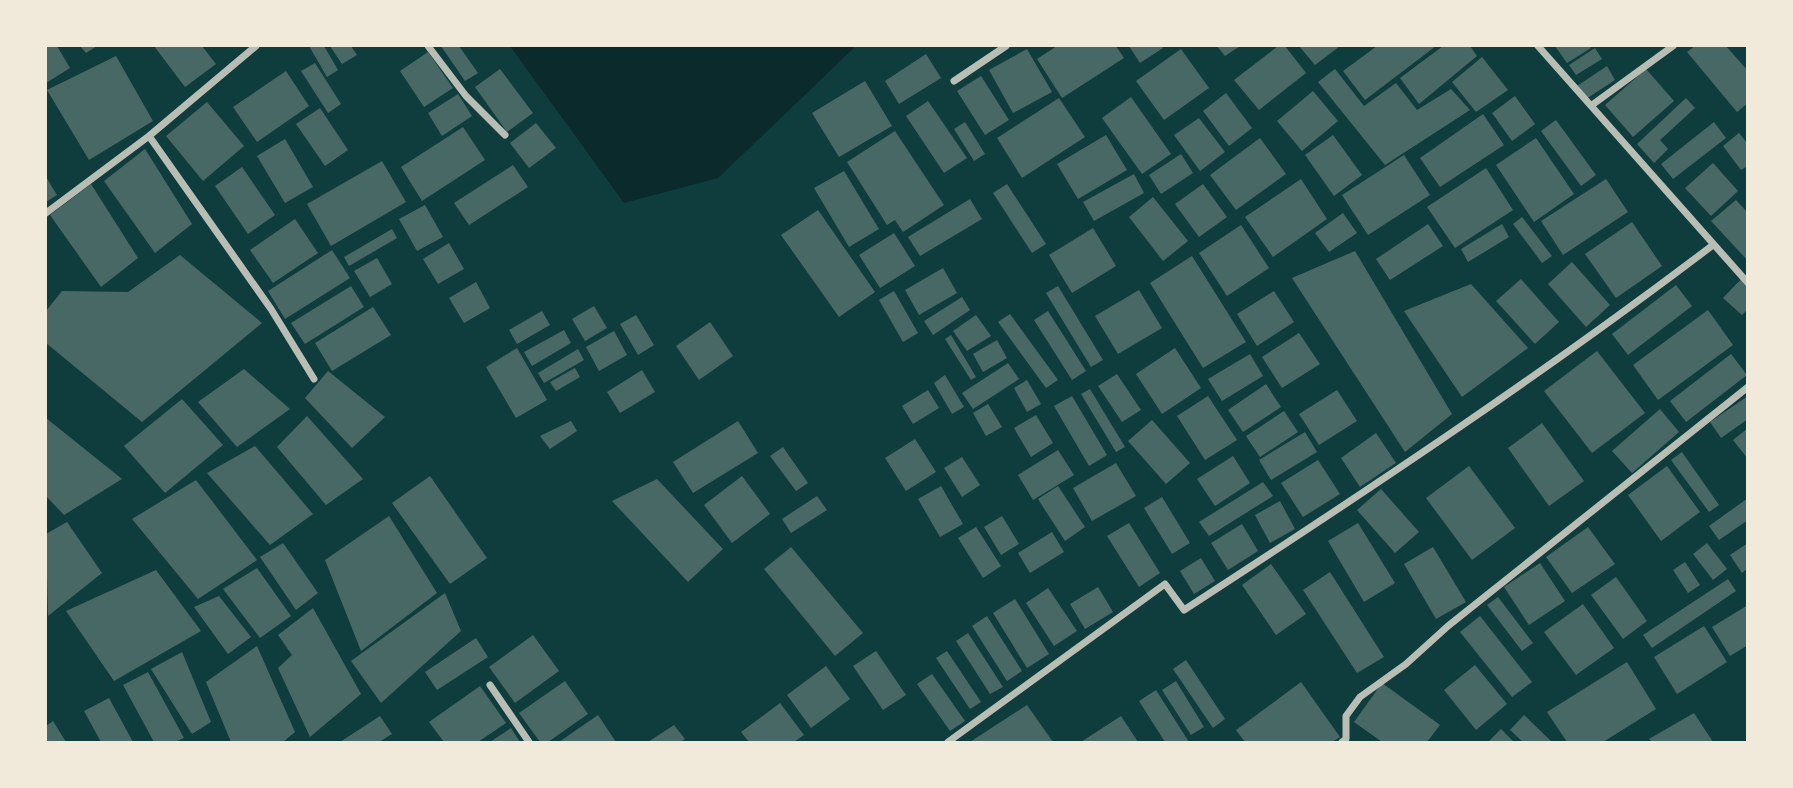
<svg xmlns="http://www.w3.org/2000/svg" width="1793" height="788" font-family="Cabin,sans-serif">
	<rect width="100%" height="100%" fill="#0f3d3e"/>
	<path fill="#0a2a2b" d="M510,46H856L718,178L624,203Z"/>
	<path fill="#486865" d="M46,46H57L70,68L46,83Z
		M80,46H97L86,53Z
		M154,46H202L216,64L185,87Z
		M309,46H324L338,70L327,77Z
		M330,46H351L357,55L342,64Z
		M441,46H459L478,73L465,81Z
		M1057,46H1116L1124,58L1062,98L1037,59Z
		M1129,46H1161L1163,48L1140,63Z
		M1217,46H1240L1225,56Z
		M1278,46H1285L1306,73L1259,110L1234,80Z
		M1299,46H1340L1315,65Z
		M1377,46H1436L1365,100L1343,71Z
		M1443,46H1470L1477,56L1419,104L1400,78Z
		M1555,46H1589L1591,48L1567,63Z
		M1695,46H1726L1748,71V103L1737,112L1687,52Z
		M1595,48L1602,59L1576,75L1569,65Z
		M1027,49L1052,92L1013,113L989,70Z
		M1181,49L1209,88L1164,120L1136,81Z
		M428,52L453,88L424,107L400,71Z
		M926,54L941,78L899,104L885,81Z
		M116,56L153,121L89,160L47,90Z
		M1482,57L1508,90L1476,112L1452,82Z
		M315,63L341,104L328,113L301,71Z
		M1607,66L1615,80L1586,99L1577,86Z
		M500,69L533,113L507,132L475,87Z
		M1335,69L1364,106L1396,83L1417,110L1451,89L1470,110L1385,165L1318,82Z
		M1646,69L1674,101L1633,137L1605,105Z
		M286,71L309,106L257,142L233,107Z
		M981,76L1009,120L985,135L957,91Z
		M865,81L892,126L839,157L812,113Z
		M1313,91L1338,121L1302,151L1277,121Z
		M1226,93L1252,128L1229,146L1203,111Z
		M458,94L472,116L442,136L428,113Z
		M1515,96L1535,124L1512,141L1492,113Z
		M1131,97L1171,154L1142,174L1102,118Z
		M1059,98L1085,137L1022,178L997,138Z
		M1686,98L1695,108L1660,140L1668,149L1654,163L1637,144Z
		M928,101L967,158L944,173L906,116Z
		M207,102L244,146L203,181L166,136Z
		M320,108L348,150L325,166L296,124Z
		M1483,114L1504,145L1440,187L1420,158Z
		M1199,118L1225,152L1200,171L1174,135Z
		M1556,120L1596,175L1581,186L1541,131Z
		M965,122L985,154L974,161L954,129Z
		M1714,122L1726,138L1673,179L1661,164Z
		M536,123L556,148L529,168L510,143Z
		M463,127L485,160L422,201L401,167Z
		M895,131L944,205L903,232L895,220L887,225L847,162Z
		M1739,133L1748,144V166L1741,170L1723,146Z
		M1106,135L1127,170L1078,199L1057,164Z
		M1333,135L1362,175L1334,196L1305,155Z
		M1260,138L1286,174L1236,210L1210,175Z
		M1536,138L1574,194L1534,222L1496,165Z
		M285,139L313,187L285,203L257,156Z
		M145,149L192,224L155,253L104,181Z
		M1181,154L1193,173L1161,194L1149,175Z
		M1404,155L1430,195L1368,235L1342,195Z
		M382,161L406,202L331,246L307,204Z
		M1713,163L1738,191L1711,216L1685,188Z
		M513,165L528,187L469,225L454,203Z
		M242,167L275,215L248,234L215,186Z
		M1486,168L1513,210L1455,248L1427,207Z
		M844,171L879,229L849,247L814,188Z
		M1134,174L1144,193L1094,221L1083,202Z
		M46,177L57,195L46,202Z
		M1301,179L1327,219L1273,257L1245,217Z
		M1606,179L1628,212L1563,255L1541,221Z
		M91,184L138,258L101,287L50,215Z
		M1007,184L1046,244L1032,253L993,193Z
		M1203,184L1227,217L1199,237L1175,204Z
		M1153,197L1188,241L1163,261L1129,217Z
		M970,199L982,219L920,256L908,237Z
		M1736,200L1748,213V261L1711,221Z
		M425,205L443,237L417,251L399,219Z
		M818,210L875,292L839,317L781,235Z
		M1343,213L1357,233L1329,252L1315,233Z
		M1522,217L1552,256L1542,263L1513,224Z
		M295,219L318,253L273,283L250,250Z
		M1632,222L1662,266L1616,298L1585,254Z
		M1428,224L1443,246L1390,280L1376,259Z
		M1502,224L1509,237L1468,262L1461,249Z
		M1241,225L1269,268L1227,296L1199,253Z
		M1093,228L1116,266L1072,293L1049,255Z
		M392,229L397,238L349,266L344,257Z
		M894,233L915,266L880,288L859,255Z
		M449,243L464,269L438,284L423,259Z
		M332,250L350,278L285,319L268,291Z
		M1355,251L1452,414L1405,452L1292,278Z
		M180,255L262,323L142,422L46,343V311L62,291L128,292Z
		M1192,256L1246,342L1203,368L1150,283Z
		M377,258L392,284L370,297L354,271Z
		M1572,262L1610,305L1586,327L1548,284Z
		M943,268L957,293L919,315L905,290Z
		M1748,272V309L1742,315L1723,298Z
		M1521,279L1559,322L1535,344L1496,301Z
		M476,282L490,308L464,323L449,298Z
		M1471,284L1528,348L1462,397L1404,311Z
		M1676,285L1692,306L1628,355L1612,334Z
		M351,286L364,307L305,344L291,323Z
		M1058,286L1103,360L1091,367L1046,293Z
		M1139,290L1162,328L1118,354L1095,316Z
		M894,291L918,333L903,342L879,300Z
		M1274,291L1294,322L1257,346L1237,314Z
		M962,297L970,310L933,335L924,321Z
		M594,306L607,328L585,341L572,319Z
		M373,307L391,335L332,371L315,343Z
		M1708,310L1733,345L1658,400L1633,365Z
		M542,311L550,325L517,344L509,330Z
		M1048,311L1086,371L1072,380L1034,320Z
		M1010,314L1058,380L1046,388L998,322Z
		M636,315L654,345L638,355L620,324Z
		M976,315L991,336L967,351L953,331Z
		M710,322L733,356L699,380L676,346Z
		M564,330L571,343L532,366L524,352Z
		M614,331L627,355L599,371L586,347Z
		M1299,333L1320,364L1282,388L1262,357Z
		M951,335L976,377L971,380L945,339Z
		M997,340L1007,358L983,372L973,354Z
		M517,348L547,400L516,418L486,367Z
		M1175,348L1201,388L1162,414L1136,374Z
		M578,349L584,360L544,383L538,373Z
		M1597,351L1645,413L1592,453L1544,391Z
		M1250,354L1263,376L1222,401L1208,379Z
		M1731,354L1747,375L1686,422L1670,401Z
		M1008,363L1019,379L973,409L962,393Z
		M575,368L580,377L556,391L550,382Z
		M244,369L290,409L237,447L198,402Z
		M642,370L655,392L620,413L607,392Z
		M328,371L385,417L352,448L305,398Z
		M1117,374L1141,410L1122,422L1098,386Z
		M945,375L964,407L952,414L934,383Z
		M1027,380L1041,404L1027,412L1014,388Z
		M1266,384L1281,407L1243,432L1228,410Z
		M1090,389L1125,447L1116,452L1081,394Z
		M928,390L939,408L913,424L902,406Z
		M1337,390L1357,421L1319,445L1299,414Z
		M1072,396L1107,455L1089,466L1054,406Z
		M1208,396L1237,440L1205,460L1177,416Z
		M1748,396V419L1721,438L1710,422Z
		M182,399L223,445L165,493L124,446Z
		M988,404L1002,427L986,436L973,413Z
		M1660,409L1679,432L1632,473L1612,451Z
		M1284,411L1298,432L1260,457L1246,436Z
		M1036,415L1053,443L1031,457L1014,428Z
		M307,416L363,479L326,505L277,447Z
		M46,418L122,479L64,515L46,496Z
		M1152,420L1190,463L1166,484L1128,441Z
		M571,421L577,431L550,449L540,436Z
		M738,421L758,453L693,493L673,462Z
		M1542,423L1584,481L1549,506L1508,448Z
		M1748,428V459L1733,440Z
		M1305,432L1317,452L1271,480L1259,460Z
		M1376,433L1396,463L1360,487L1341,458Z
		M915,439L936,472L906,491L885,458Z
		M255,446L313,514L270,545L207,473Z
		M783,447L808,483L796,491L770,456Z
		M1058,450L1074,475L1033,500L1018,475Z
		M1682,452L1719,505L1709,512L1671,460Z
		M1233,456L1250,483L1215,506L1197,479Z
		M962,457L980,485L962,497L944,468Z
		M1318,460L1340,494L1303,517L1281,483Z
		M1116,463L1136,496L1092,521L1073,488Z
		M1469,466L1515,528L1472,560L1426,498Z
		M1667,466L1700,512L1661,541L1628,495Z
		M430,476L487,558L450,584L392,503Z
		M742,476L770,514L732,543L704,505Z
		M657,479L723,549L688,582L612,501Z
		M196,480L257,560L198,599L132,519Z
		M1263,482L1273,496L1209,536L1199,522Z
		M941,486L963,524L940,537L918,499Z
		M1058,486L1085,527L1065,541L1038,499Z
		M1381,489L1419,532L1395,553L1357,510Z
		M817,496L827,510L791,533L782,519Z
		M1162,497L1190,543L1172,554L1144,508Z
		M1748,498V520L1719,540L1709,526Z
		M1280,501L1295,529L1270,543L1255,515Z
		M389,516L437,593L361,651L325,560Z
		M1002,516L1019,544L1001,555L984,527Z
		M67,522L102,573L48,616L46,534Z
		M1129,523L1160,573L1139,587L1107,536Z
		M1358,523L1395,583L1364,602L1328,541Z
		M1242,524L1258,551L1228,570L1211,543Z
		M976,527L1001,566L983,578L958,538Z
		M1588,527L1615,564L1572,593L1546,557Z
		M1052,532L1064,552L1030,573L1018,553Z
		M283,543L318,593L296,610L260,557Z
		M1707,543L1727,569L1713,580L1693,554Z
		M1748,543V568L1742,573L1730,555Z
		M791,547L863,633L835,656L764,569Z
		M1433,547L1466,602L1436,619L1404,564Z
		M1201,558L1215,581L1194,594L1180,571Z
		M1685,562L1700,585L1688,593L1673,570Z
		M1540,563L1565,601L1529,625L1504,587Z
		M1271,564L1306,614L1276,635L1242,585Z
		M257,568L291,616L260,638L223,589Z
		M156,570L201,631L114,681L66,611Z
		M1330,572L1384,657L1357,673L1303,590Z
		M1616,577L1647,621L1623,639L1591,595Z
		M1728,579L1736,591L1652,648L1643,635Z
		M1098,587L1113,612L1085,629L1070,604Z
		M1048,588L1077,631L1054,646L1026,603Z
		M445,593L461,631L381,703L351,661Z
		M219,596L251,637L228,654L194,607Z
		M1498,597L1533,643L1522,651L1487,605Z
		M1015,599L1049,654L1027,668L993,613Z
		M1583,604L1614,648L1576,675L1544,632Z
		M1748,605V645L1730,656L1712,627Z
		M313,608L361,694L310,737L278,668L292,655L278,635Z
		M987,616L1022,671L1007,681L972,626Z
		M1480,616L1532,682L1512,697L1460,632Z
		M1704,626L1727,662L1677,694L1654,657Z
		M968,633L1003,687L990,694L956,641Z
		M533,635L559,671L515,703L489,667Z
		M476,638L488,657L437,690L425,672Z
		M257,646L295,732L283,742H231L206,682Z
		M876,651L906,695L883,710L853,666Z
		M947,651L981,702L970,709L936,658Z
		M182,652L211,722L192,734L151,669Z
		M1186,660L1225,719L1213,728L1173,669Z
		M1627,662L1656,709L1603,742H1567L1547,712Z
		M1475,665L1507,704L1476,730L1444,690Z
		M826,666L850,699L811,728L787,695Z
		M148,672L184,738L175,742H154L123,685Z
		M932,674L965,721L950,731L917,684Z
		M565,681L588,714L548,742H540L519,713Z
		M1176,681L1204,727L1191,735L1162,690Z
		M1301,682L1340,737L1332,742H1245L1236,730Z
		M1382,683L1440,725L1427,742H1382L1354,722Z
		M480,686L506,723L478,742H444L429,722Z
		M1156,690L1189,742H1165L1139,701Z
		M109,698L133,742H101L84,711Z
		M780,703L804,735L794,742H749L741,732Z
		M1027,705L1053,742H970Z
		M1694,713L1713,742H1652L1649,739Z
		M598,715L616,742H559Z
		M1524,715L1552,742H1523L1510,730Z
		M380,716L392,734L379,742H340Z
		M1121,716L1138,742H1081Z
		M53,721L66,742H46V726Z
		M674,725L685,739L680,742H648Z
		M511,728L520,742H490Z
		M1501,729L1514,742H1488Z"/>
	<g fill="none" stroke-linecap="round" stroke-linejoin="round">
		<path stroke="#b8beb3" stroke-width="7" d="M428,46L466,96L505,135
			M1538,46L1748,283
			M954,81L1006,46
			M1592,105L1673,46
			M149,136L271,309L314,379
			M46,213L149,136L256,46
			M490,685L529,742
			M948,742L1165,584L1184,610C1364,493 1542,375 1713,245
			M1342,742L1346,739V716L1360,697L1406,664L1448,626L1748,387"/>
	</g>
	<rect width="1793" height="788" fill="none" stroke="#f1e9da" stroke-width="94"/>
</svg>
